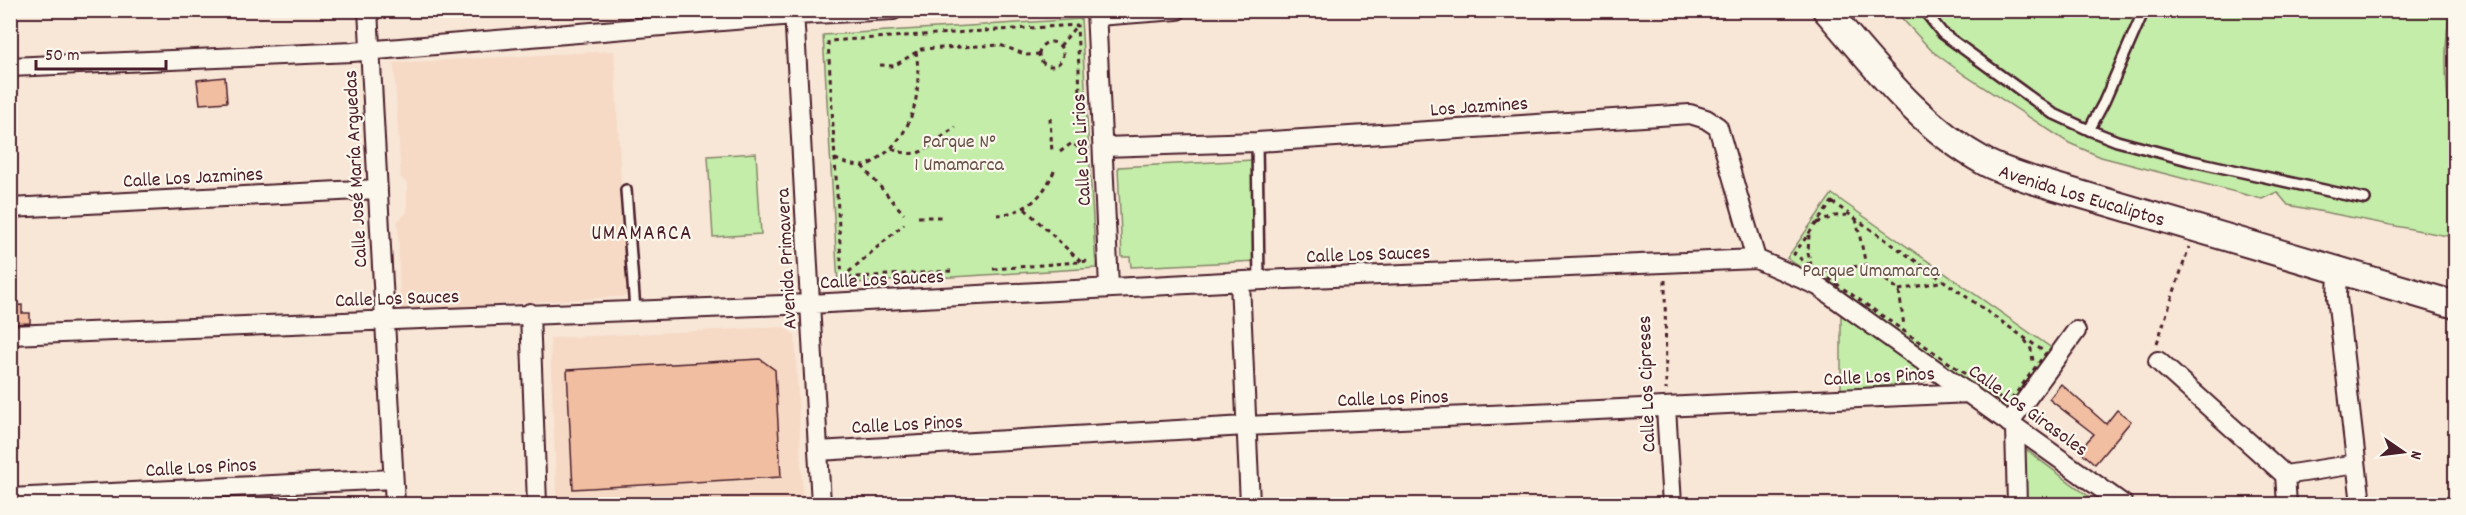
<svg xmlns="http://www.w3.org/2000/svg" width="2466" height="515" font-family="Dekko,sans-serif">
	<rect width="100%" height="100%" fill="#f8e6d6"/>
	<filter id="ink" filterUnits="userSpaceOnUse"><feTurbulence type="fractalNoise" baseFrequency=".0167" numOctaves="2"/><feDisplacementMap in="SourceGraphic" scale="12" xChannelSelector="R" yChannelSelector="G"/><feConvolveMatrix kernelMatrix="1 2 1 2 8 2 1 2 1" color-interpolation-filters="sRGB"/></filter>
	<g filter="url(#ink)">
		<path fill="#f6dac6" d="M614,51L627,296L400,311L398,221L407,212V183L401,178L394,63Z
			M783,327L795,335L803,504H557L550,338Z"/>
		<path fill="#c3eda8" stroke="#86866a" stroke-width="1.5" d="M1895,11H2450C2440,66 2451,118 2455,174C2457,192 2455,211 2455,230L2447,236L2288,205L2277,192L2262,199L2101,157L2069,143L1966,76L1932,51Z
			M1081,19L1096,268L838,284L823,35Z
			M756,153L761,234L713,237L708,156Z
			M1253,160L1258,261L1131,267L1130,257H1122L1118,167Z
			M1832,194L2053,349L2008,412L1787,258Z
			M1841,315L1846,316L1927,372L1925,382L1841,390Z
			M2022,448L2025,449L2099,504H2020Z"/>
		<path fill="#f1bea2" stroke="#4a1f2b" stroke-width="1.5" d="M225,77L227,102L200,104L197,80Z
			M22,305V313H30V323L10,324V306Z
			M760,359L775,370L781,477L573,489L567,370Z
			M2061,384L2106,424L2117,410L2131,421L2095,464L2079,450L2094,434L2049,399Z"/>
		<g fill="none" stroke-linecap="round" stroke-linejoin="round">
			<defs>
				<path id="lane" d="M1924,10L1942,33L2052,113L2089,130L2117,141L2188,160L2365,199
					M2089,130L2104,102L2144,10
					M1257,142L1259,280
					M626,190L635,310"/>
				<path id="street" d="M368,10L395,504
					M794,10L821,504
					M1096,10L1109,287
					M1097,16L1177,10
					M10,67L352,52L794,15L893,10
					M1103,147L1257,142L1690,114L1706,119L1718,127L1756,259
					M10,208L378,189
					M2338,270L2337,297L2361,504
					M1240,282L1250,504
					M530,313L537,504
					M10,335L810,304L1263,280L1756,259L1818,286L2123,504
					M2158,361L2285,475L2287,504
					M1666,408L1672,504
					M2009,423L2076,331
					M2015,428L2017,504
					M818,451L1246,426L1970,393
					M2285,475L2356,464
					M10,498L393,479"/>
				<g id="secondary">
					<path id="s1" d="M1826,10C1874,65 1919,126 1985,162C1999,170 2016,174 2032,180L2456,305"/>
				</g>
			</defs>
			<use href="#lane" stroke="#4a1f2b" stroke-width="14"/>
			<use href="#street" stroke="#4a1f2b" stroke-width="22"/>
			<use href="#secondary" stroke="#4a1f2b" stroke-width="30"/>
			<path stroke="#4a1f2b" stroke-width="3" stroke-dasharray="4.5 4.5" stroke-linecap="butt" d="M1039 54a12 12 0 1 1 24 0a12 12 0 1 1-24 0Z
				M1060,46L1076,26
				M880,65L894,66L921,49L1000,45L1027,55L1039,54
				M1050,118L1052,153
				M892,148C923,164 932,141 956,127
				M1060,152L1072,143L1084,151
				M835,159C843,162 853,166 862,166C870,166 875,160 882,156C915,131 922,90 916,51
				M862,166L904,214
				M1832,202L2046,353L2008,404L1794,254Z
				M1025,209L1082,263
				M997,215C1028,212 1043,197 1055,169
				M918,217H942
				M1856,219L1866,265L1899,290L1904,326
				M1817,223L1835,216L1848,215
				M1809,235L1808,253L1811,264
				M993,269L1090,261
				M951,271L842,278L828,41L1077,25L1080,93
				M1826,271L1866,265
				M842,278L904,224
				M1665,280L1666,390
				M1899,290L1944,281
				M2025,340L2031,349L2033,361
				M2157,343L2189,247"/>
			<use href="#lane" stroke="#fbf7ec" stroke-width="9"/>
			<use href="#street" stroke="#fbf7ec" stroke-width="18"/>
			<use href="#secondary" stroke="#fbf7ec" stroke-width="26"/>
		</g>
	</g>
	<g text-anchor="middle" stroke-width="4.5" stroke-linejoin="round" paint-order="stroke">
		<g font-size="20" fill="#4a1f2b" stroke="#fbf7ec">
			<text transform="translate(1479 105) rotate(-4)" y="7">Los Jazmines</text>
			<text transform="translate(1080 150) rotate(-93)" y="7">Calle Los Lirios</text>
			<text transform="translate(354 169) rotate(-93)" y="7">Calle José María Arguedas</text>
			<text transform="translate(193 176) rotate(-3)" y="7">Calle Los Jazmines</text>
			<text dy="7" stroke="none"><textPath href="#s1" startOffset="324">Avenida Los Eucaliptos</textPath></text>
			<text transform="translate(1368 253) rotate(-2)" y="7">Calle Los Sauces</text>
			<text transform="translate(785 259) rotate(-93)" y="7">Avenida Primavera</text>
			<text transform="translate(882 278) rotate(-3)" y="7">Calle Los Sauces</text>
			<text transform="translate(397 297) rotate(-2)" y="7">Calle Los Sauces</text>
			<text transform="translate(1879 375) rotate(-3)" y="7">Calle Los Pinos</text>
			<text transform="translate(1645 384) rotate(-92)" y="7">Calle Los Cipreses</text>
			<text transform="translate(1393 397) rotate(-2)" y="7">Calle Los Pinos</text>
			<text transform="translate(2029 409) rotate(36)" y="7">Calle Los Girasoles</text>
			<text transform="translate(907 423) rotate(-3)" y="7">Calle Los Pinos</text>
			<text transform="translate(201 466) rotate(-3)" y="7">Calle Los Pinos</text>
		</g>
		<g font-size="20" fill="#68524a" stroke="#fbf7ec">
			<text x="959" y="147">Parque N°<tspan x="959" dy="23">1 Umamarca</tspan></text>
			<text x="1871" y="276">Parque Umamarca</text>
		</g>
		<g font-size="21" letter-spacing="1.5" fill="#4a1f2b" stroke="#fbf7ec">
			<text x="642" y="239">UMAMARCA</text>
		</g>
	</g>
	<rect width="2466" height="515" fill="none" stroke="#fbf7ec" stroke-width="36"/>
	<rect x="18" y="18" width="2430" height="479" fill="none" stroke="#4a1f2b" stroke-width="2" filter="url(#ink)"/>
	<g transform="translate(2403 452) rotate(104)" stroke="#fbf7ec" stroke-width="4.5" paint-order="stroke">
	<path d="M0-4.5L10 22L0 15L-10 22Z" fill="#4a1f2b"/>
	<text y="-9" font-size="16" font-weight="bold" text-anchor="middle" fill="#4a1f2b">N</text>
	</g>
	<path d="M36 60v9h130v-9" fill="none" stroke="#4a1f2b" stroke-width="3"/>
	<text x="45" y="60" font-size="18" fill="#4a1f2b" stroke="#fbf7ec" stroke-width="4.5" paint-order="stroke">50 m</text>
</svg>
